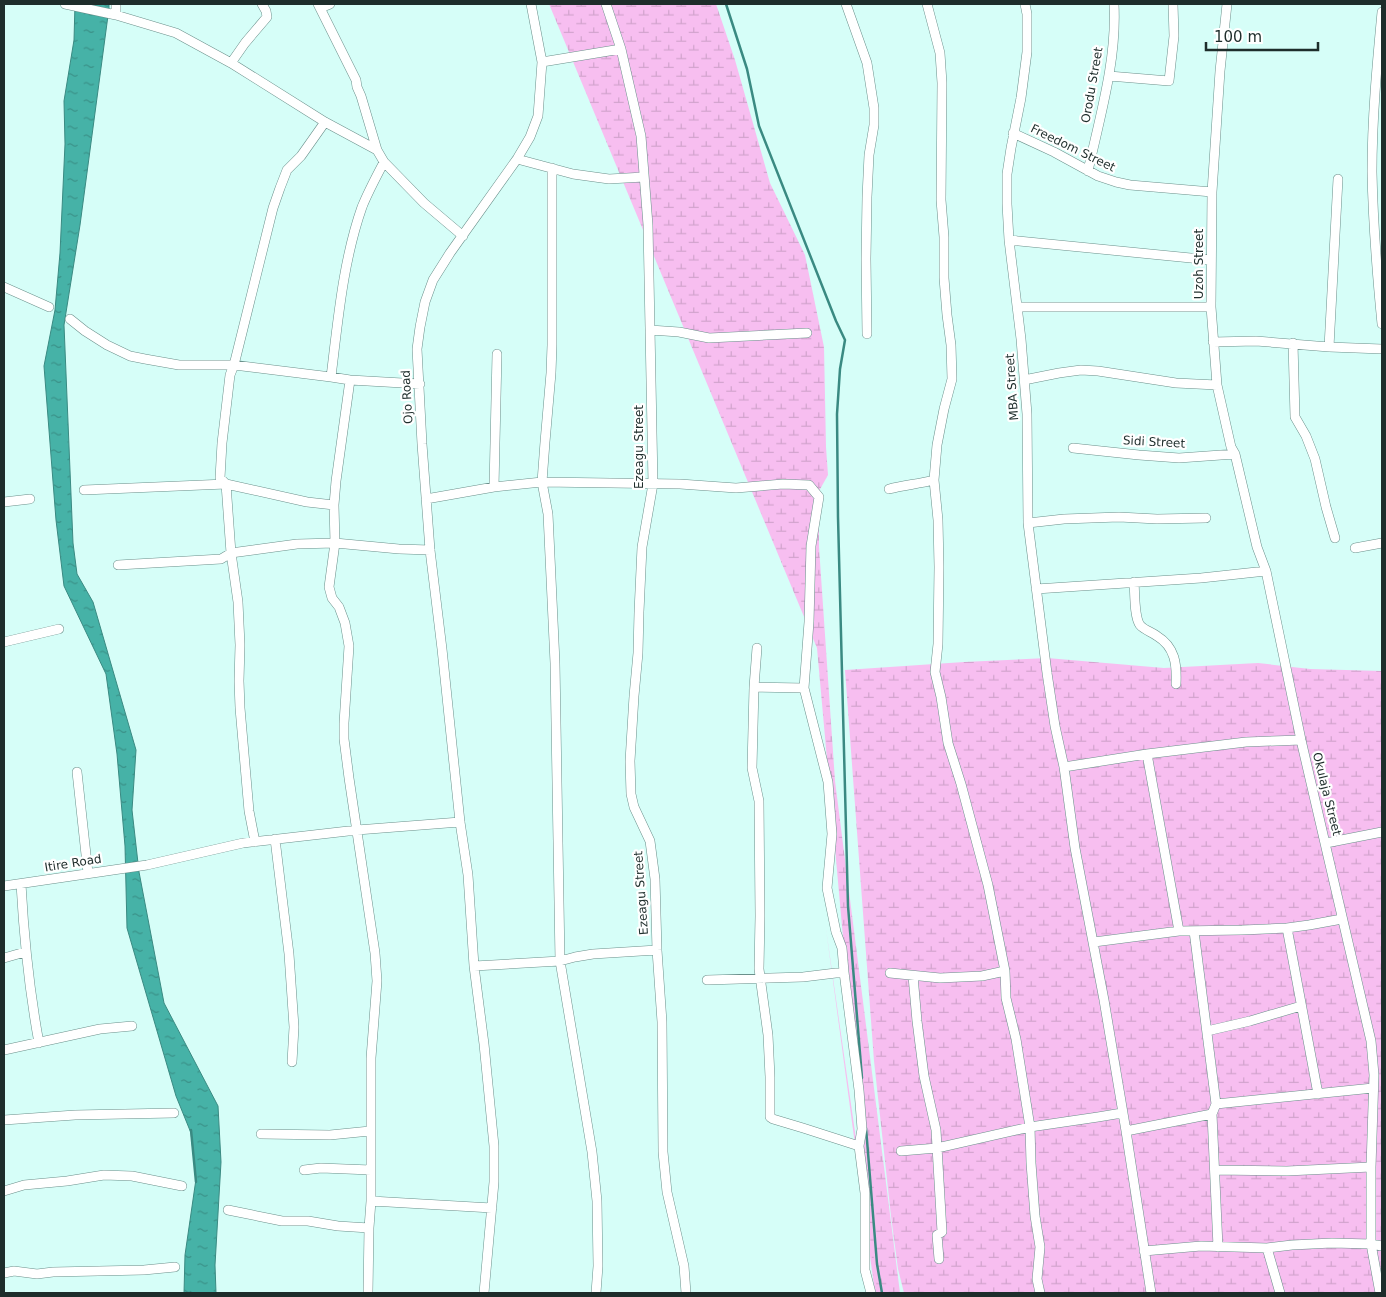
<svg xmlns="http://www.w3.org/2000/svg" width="1386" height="1297" font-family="'DejaVu Sans',sans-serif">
	<defs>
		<pattern id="wetland-marsh" width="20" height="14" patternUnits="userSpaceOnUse" patternTransform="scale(1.25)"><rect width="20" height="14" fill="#f7bef0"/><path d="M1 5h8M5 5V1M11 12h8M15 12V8" fill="none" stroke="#d3a4ce"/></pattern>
		<pattern id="water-ripples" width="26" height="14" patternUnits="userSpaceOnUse" patternTransform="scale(1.25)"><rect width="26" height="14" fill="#46b2a7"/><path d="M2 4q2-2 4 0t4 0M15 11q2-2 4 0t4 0" fill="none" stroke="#3a9188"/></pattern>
	</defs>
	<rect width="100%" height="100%" fill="#d6fef8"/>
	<path fill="#f7bef0" d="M826,929L878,1293H875Z"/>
	<path fill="url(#wetland-marsh)" d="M549,4H716L735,60L770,183L805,255L824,347L826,447L828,475L819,491V547L835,781L900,1293H875L817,648Z
		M1047,658L1164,668L1258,663L1310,669L1382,671V1293H904L898,1269L891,1216L874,1061L845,670L964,662Z"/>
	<path fill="url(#water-ripples)" stroke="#3a8a82" d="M75,4H109V8L80,225L64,325L73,543L77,574L93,602L136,750L132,810L139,872L164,1003L218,1106L221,1162L215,1265L216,1293H184L185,1255L196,1179L191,1133L176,1096L127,928L125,846L117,754L106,674L64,586L56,520L44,366L55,310L60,253L65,144L64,101L74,40Z"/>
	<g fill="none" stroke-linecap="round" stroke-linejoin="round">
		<path stroke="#3a8a82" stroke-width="2.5" d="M726,4L747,69L759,126L836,321L845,340L840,369L837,414L838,517L848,906L862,1078
			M866,1128L877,1264L882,1293
			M191,1130L196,1182"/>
		<defs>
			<path id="minor" d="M65,4L116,15L176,33L231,63L325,122L377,150L384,162L424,203L463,236
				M318,4L356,80L357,87L361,96L377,150
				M606,4L621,49L641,136L648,225L653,484L642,547L639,612L638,653L634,696L630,761L631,794L634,807L650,841L655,879L657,950L662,1022L663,1152L667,1192L684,1266L686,1293
				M846,4L867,63L874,108V125L869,155L867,197L866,259L867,334
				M927,4L940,53L942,83L941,200L944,237V278L947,315L951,345L952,379L944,409L937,445L934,480L938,520L939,567L938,644L935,672L941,697L948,743L961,784L988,885L1005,971L1006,998L1016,1039L1030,1127L1031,1163L1035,1216L1040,1247L1037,1279L1040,1293
				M1025,4L1027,14V52L1021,98L1011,148L1007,174V204L1009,240L1021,339L1027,414L1028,523L1047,673L1055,726L1064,767L1075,848L1104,1000L1126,1131L1151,1293
				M1227,4L1220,71L1212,192L1211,307L1217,385L1231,447L1235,454L1257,547L1266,571L1301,740L1371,1041L1374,1075L1371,1167V1244L1380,1293
				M320,8L330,4
				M1382,12C1377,65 1372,118 1372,172C1373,223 1377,273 1382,324
				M116,15V4
				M542,62L621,49
				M231,63L245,43L267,17L266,11L262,4
				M1109,76L1169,81L1174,36L1173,4
				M1013,133L1054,152L1098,176L1116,182L1130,185L1212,192
				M517,159L573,174L609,179L644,177
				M552,168V345L551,373L545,442L542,482L548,514L555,663L560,961L592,1152L597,1201L598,1266L596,1293
				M1088,171C1100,116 1117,60 1114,4
				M1009,240L1211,260
				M4,287L49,307
				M1017,307H1211
				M70,319L85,331L107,345L130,356L145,359L179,365H234L331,377L350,380L420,384
				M650,330L679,332L709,338L807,333
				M1213,342L1256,341L1329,347L1382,349
				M1293,343L1295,417L1306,436L1315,459L1326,507L1335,538
				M1329,347L1338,179
				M331,377C338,320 343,261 362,207C368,192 376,177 384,162
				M350,380L336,481L334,505L335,543L329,587L332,598L339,607L345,623L349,646L344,723V739L349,778L375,953L377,981L371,1058V1201L369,1228L368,1293
				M1024,380L1059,373L1081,370L1098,371L1176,383L1217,385
				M1073,448L1139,455L1179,458L1235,454
				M494,487L497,354
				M889,489C904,485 919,484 934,480
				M84,490L226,484L307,502L334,505
				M426,499L494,487L542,482L680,484L736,488L783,484L809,485L819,497L811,546L809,622L804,688L828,782L832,834L827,888L836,932L842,948L844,972L859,1090L862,1129L859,1146L865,1193V1270L871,1293
				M4,502L30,499
				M1028,523L1064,519L1119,517L1157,519L1206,518
				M1355,548L1382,543
				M118,565L221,559L231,553L297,544L335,543L399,549L430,550
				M1134,582C1135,592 1134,617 1140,625C1144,630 1152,632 1157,636C1175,647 1177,664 1176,684
				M1036,589L1201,578L1266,571
				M4,642L59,629
				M757,648L754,687L752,768L759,801L760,916L759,969L768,1035L770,1077V1117L773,1119L803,1128L859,1146
				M754,687L804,688
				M1147,754L1179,931
				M1064,767L1147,754L1246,742L1301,740
				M77,772L88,873
				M275,839L289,954L294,1027L292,1062
				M255,842L249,811L240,708L239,681L240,645L238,602L231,553L226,484L220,478L222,443L230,375L234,365L273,208L280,188L287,170L301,156L325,122
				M1326,843L1382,832
				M21,884C24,938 29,989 39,1043
				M4,886L147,865L243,843L357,830L460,822
				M1287,928L1318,1094
				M1194,931L1216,1104L1212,1114L1218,1247
				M1094,942L1179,931L1242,930L1287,928L1309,925L1342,919
				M4,958L25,952
				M474,966L560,961L575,957L593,954L657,950
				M890,973L940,978L982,976L1005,971
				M913,976L917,1021L924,1076L936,1130L942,1232L937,1235L939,1259
				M707,980L803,977L844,972
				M1207,1031L1250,1021L1301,1006
				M4,1050L100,1029L132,1026
				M1216,1104L1373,1088
				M4,1120L75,1115L174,1113
				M1126,1131L1212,1114
				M261,1134L330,1135L370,1131
				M901,1151L937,1148L1030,1127L1098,1117L1122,1113
				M304,1170L321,1168L371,1170
				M1215,1170L1287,1171L1371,1167
				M4,1191L24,1185L67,1181L104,1175L132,1176L182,1186
				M371,1201L492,1208
				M228,1210L282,1221H308L338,1226L369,1228
				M1267,1248L1280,1293
				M1144,1251L1201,1246L1267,1248L1292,1245L1332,1243L1371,1244L1382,1246
				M4,1273L14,1271L37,1274L53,1272L144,1270L175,1267
				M484,1293L494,1182V1146L484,1044L474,966L468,875L460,822L442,649L430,550L422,444L417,349L420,327L425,302L433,280L450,253L517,159L530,137L538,116L542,62L531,4"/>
		</defs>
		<use href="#minor" stroke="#6b908b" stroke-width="10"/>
		<use href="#minor" stroke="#fff" stroke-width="9"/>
	</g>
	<g text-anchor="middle" stroke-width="4.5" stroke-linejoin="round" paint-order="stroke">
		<g font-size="12" fill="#1e2d2b" stroke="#fff">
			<text transform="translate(1092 85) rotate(-80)" y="4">Orodu Street</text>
			<text transform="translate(1073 148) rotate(26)" y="4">Freedom Street</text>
			<text transform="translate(1199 264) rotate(-90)" y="4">Uzoh Street</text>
			<text transform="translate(1012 387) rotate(-94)" y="4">MBA Street</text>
			<text transform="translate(407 397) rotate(-93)" y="4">Ojo Road</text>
			<text transform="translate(1154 442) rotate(3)" y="4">Sidi Street</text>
			<text transform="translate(639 447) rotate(-90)" y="4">Ezeagu Street</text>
			<text transform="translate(1327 794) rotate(76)" y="4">Okulaja Street</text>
			<text transform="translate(73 863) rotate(-9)" y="4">Itire Road</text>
			<text transform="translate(641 893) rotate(-94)" y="4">Ezeagu Street</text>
		</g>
	</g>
	<rect width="1386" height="1297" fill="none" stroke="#1e2d2b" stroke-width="10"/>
	<path d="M1206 42v8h112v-8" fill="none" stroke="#1e2d2b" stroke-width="2.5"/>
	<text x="1214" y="42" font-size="15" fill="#1e2d2b" stroke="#ffffff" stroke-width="4" paint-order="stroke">100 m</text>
</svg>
